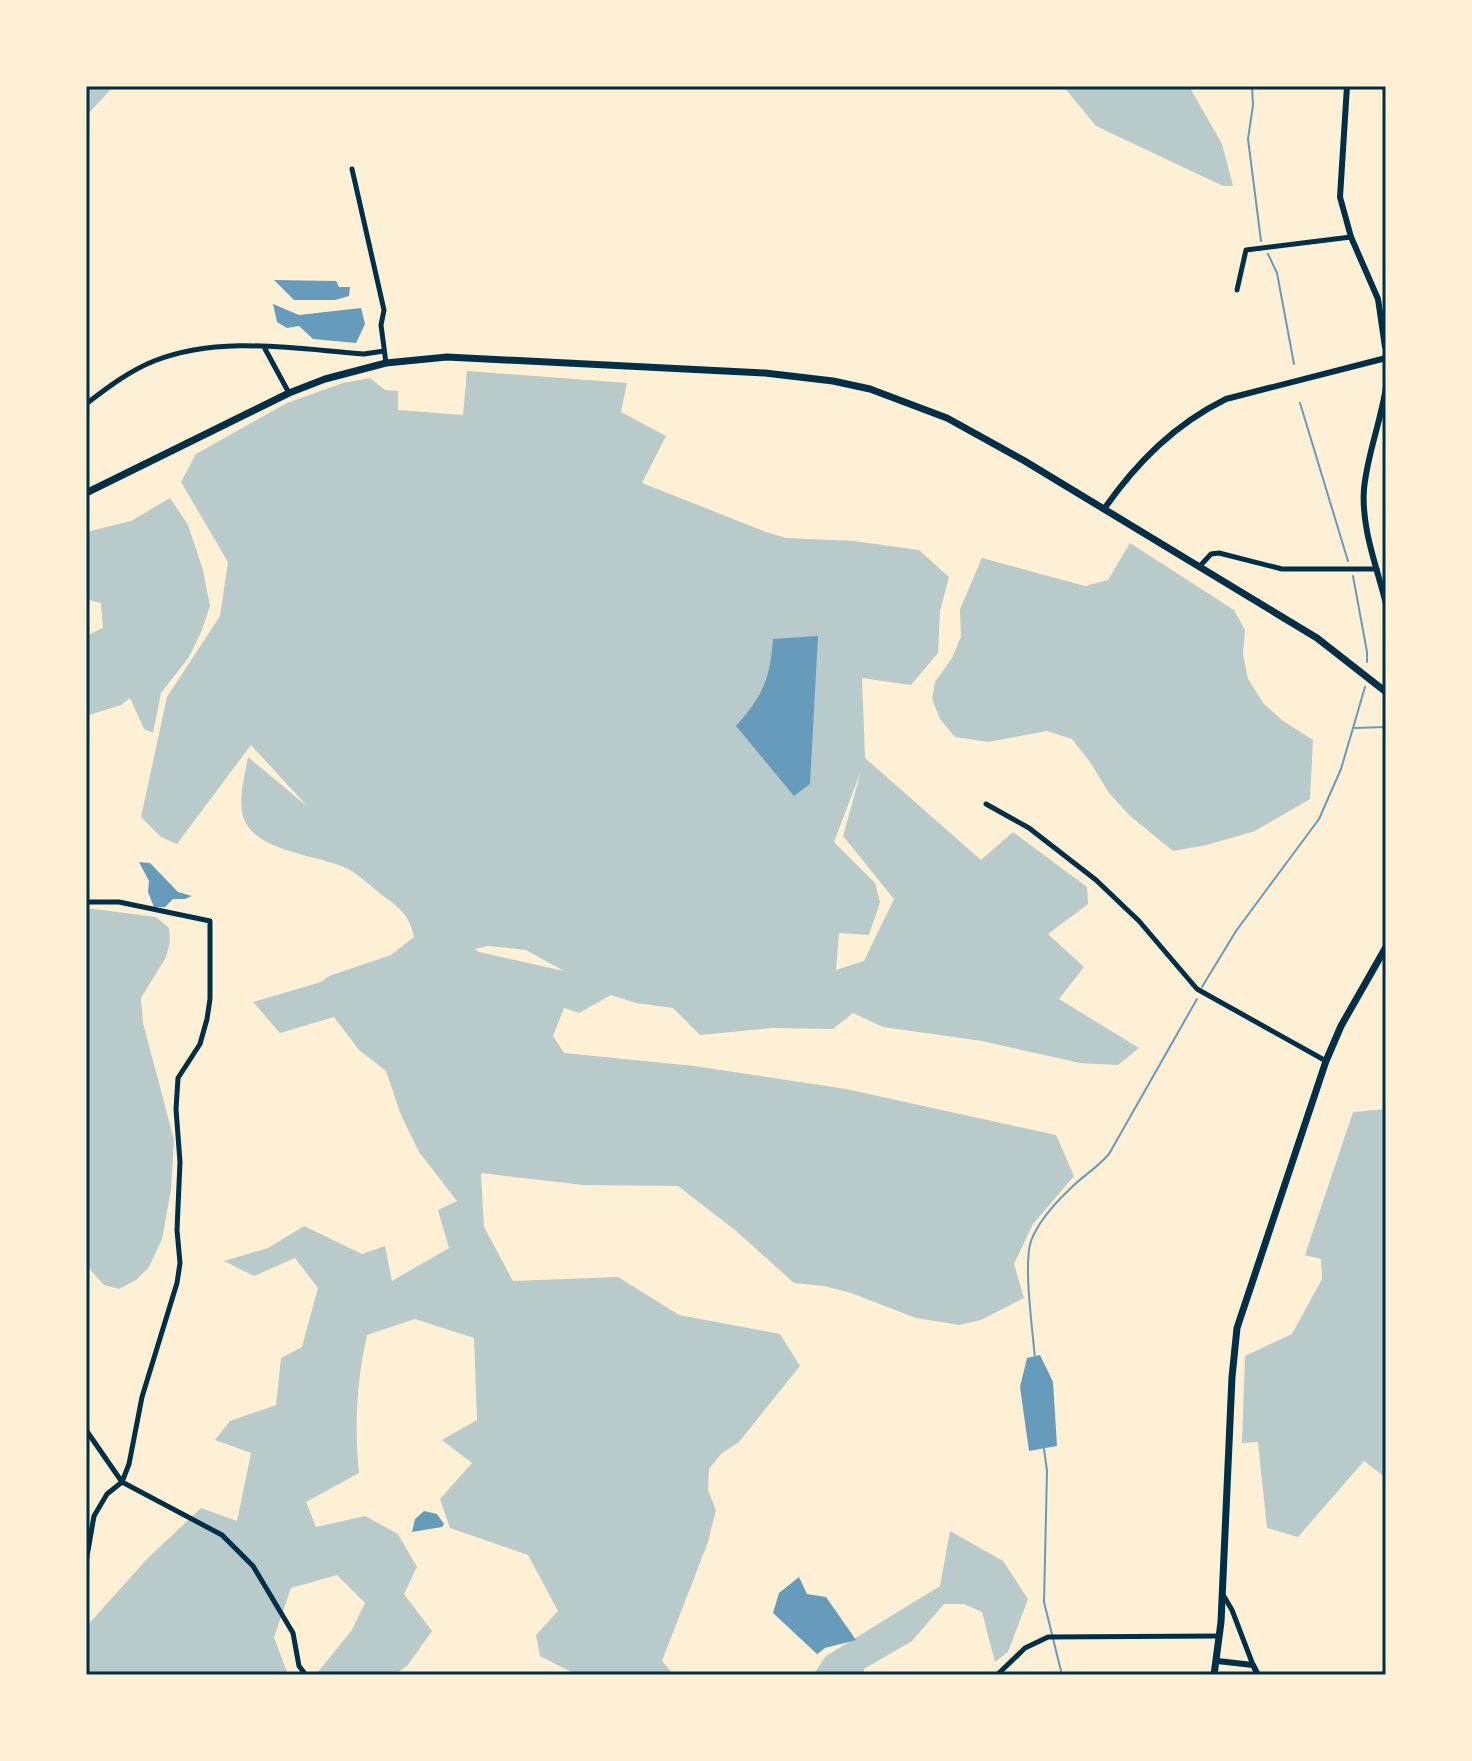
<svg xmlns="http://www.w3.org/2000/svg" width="1472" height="1761" font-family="Karla,sans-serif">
	<rect width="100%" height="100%" fill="#fdf0d5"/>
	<path fill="#b9caca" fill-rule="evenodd" d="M86,86H114L86,116Z
		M1063,86H1189L1222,144L1233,186H1223L1096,126Z
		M467,371L627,383L621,412L666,436L642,483L766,532L786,538L854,541L919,550L949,577L940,611L938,653L911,685L862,678L865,758L981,860L1013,832L1087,887L1088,904L1048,934L1084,967L1059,999L1139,1048L1118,1065L1080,1063L982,1041L883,1027L853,1013L833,1029L772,1028L700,1035L673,1008L636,1003L611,995L579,1013L564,1008L553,1036L564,1053L694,1066L846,1089L1056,1135L1074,1176L1033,1224L1014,1264L1024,1298L981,1320L959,1325L916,1318L851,1293L824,1286L794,1283L735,1230L678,1186L583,1185L481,1173L484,1227L513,1281L618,1277L679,1315L780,1334L800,1366L739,1442L721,1454L709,1469L708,1490L716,1510L708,1542L662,1661L674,1675H577L540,1656L536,1635L558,1611L528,1555L450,1528L440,1499L472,1463L442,1440L477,1420L474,1338L415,1319L367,1335C357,1380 354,1426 359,1473L306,1502L316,1527L365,1516L398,1534L417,1567L404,1594L432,1631L407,1666L394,1675L317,1673L352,1630L365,1603L337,1575L291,1588L274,1637L288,1675H86V1627L147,1559L201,1508L237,1521L251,1453L215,1440L230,1421L276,1405L281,1358L302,1347L318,1288L295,1258L254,1276L224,1261L268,1248L304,1226L362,1254L385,1246L392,1281L449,1248L438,1210L457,1201L419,1152L401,1115L386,1071L359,1050L334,1017L280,1033L253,1002L321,982L329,976L391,955L414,937C410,916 399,907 382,895C369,885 356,871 341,866C313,855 255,850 244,819C237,801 245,775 248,757L308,807L251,745L177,844L161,837L141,817L167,697L220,616L228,562L181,482L196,454L287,403L343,383L370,378L385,390L398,391V410L463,415ZM861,771L843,836L894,899L864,961L836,970L839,933L869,935L880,902L875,883L834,842ZM488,946L526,950L564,971L479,952L475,949Z
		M170,498L188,525L203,570L210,606L202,630L189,657L161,693L153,733L144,729L130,698L121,705L86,716V636L103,628L101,603L86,599V532L131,521Z
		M1130,543L1234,610L1245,630L1243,654L1248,679L1264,704L1283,721L1313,740L1310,799L1255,831L1207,845L1173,851L1130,816L1109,793L1090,762L1072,739L1047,731L988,742L955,737L940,719L932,699L935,682L952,658L961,637L960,609L982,558L1085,586L1108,580Z
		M86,908L156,917L169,928L170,942L166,957L141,998L143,1023L174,1140L171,1190L162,1239L149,1267L136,1280L119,1289L104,1285L86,1265Z
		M1386,1109V1478L1364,1461L1298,1537L1267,1528L1258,1442L1242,1443L1245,1356L1292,1334L1322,1279L1321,1259L1305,1255L1353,1112Z
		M950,1531L1003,1561L1028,1599L1008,1652L995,1662L982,1612L964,1604H944L912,1641L864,1669V1675H813L826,1656L940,1586Z"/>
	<path fill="#669bbc" d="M274,280L336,281L339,287H350L349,296L335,300H294Z
		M273,304L299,315L361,308L365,324L356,343L313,339L299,326L287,328L277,322Z
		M818,636L810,784L794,796L736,726C763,696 770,679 773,639Z
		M139,862L150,863L178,892L192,896L185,899H173L165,907H154L148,892L149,881Z
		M1040,1355L1053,1382L1057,1446L1029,1451L1020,1387L1027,1358Z
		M424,1511L437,1514L444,1524L442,1527L412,1532L415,1519Z
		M799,1577L807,1594L826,1597L856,1640L825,1648L817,1654L773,1613L779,1593Z"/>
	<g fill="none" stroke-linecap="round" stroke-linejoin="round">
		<path stroke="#669bbc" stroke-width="2" d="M1252,86L1253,105L1248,139L1261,241
			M1268,254L1277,273L1294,364
			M1300,403L1348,561
			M1353,576L1367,652V662
			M1355,728L1386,727
			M1202,987L1236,931L1319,819L1341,769L1365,687
			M1035,1359C1033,1332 1023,1264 1031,1241C1038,1222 1057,1201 1072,1187C1084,1175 1096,1169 1109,1154L1197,999
			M1044,1449L1047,1471L1044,1602L1062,1675"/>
		<path stroke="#003049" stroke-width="5" d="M352,169L384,310L381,325L386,363
			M1237,290L1246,250L1351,237
			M264,347L289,393
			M86,404C107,388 129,371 154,361C221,335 295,349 364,354L384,351
			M1200,566L1211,554L1219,553L1282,569H1377
			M986,804L1029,828L1096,880L1139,921L1197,989L1326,1061
			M86,902H119L210,921V999L207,1019L200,1044L178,1078L176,1109L180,1162L177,1230L180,1263L177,1283L142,1397L129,1464L122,1482L107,1494L94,1516L86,1562
			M86,1430L122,1482L222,1535L253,1566L293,1633L299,1666L306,1675
			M1222,1593L1232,1610L1253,1665
			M997,1675L1025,1648L1048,1637L1219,1636"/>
		<path stroke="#003049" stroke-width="6" d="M1347,86L1340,197L1351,237L1378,299L1385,347
			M1386,387C1381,421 1367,455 1364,489C1361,528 1377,567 1386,604
			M1104,509C1137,462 1175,424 1226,399L1386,358
			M1217,1661L1253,1665L1258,1675"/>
		<path stroke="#003049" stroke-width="7" d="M86,493L289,393L325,379L386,363L447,357L765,373L833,381L870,389L947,418L1023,460L1317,638L1386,692
			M1214,1675L1221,1622L1232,1377L1237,1328L1326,1061L1341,1026L1386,947"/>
	</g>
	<rect width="1472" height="1761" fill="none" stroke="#fdf0d5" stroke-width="176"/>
	<rect x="88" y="88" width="1296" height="1585" fill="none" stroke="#003049" stroke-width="3"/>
</svg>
